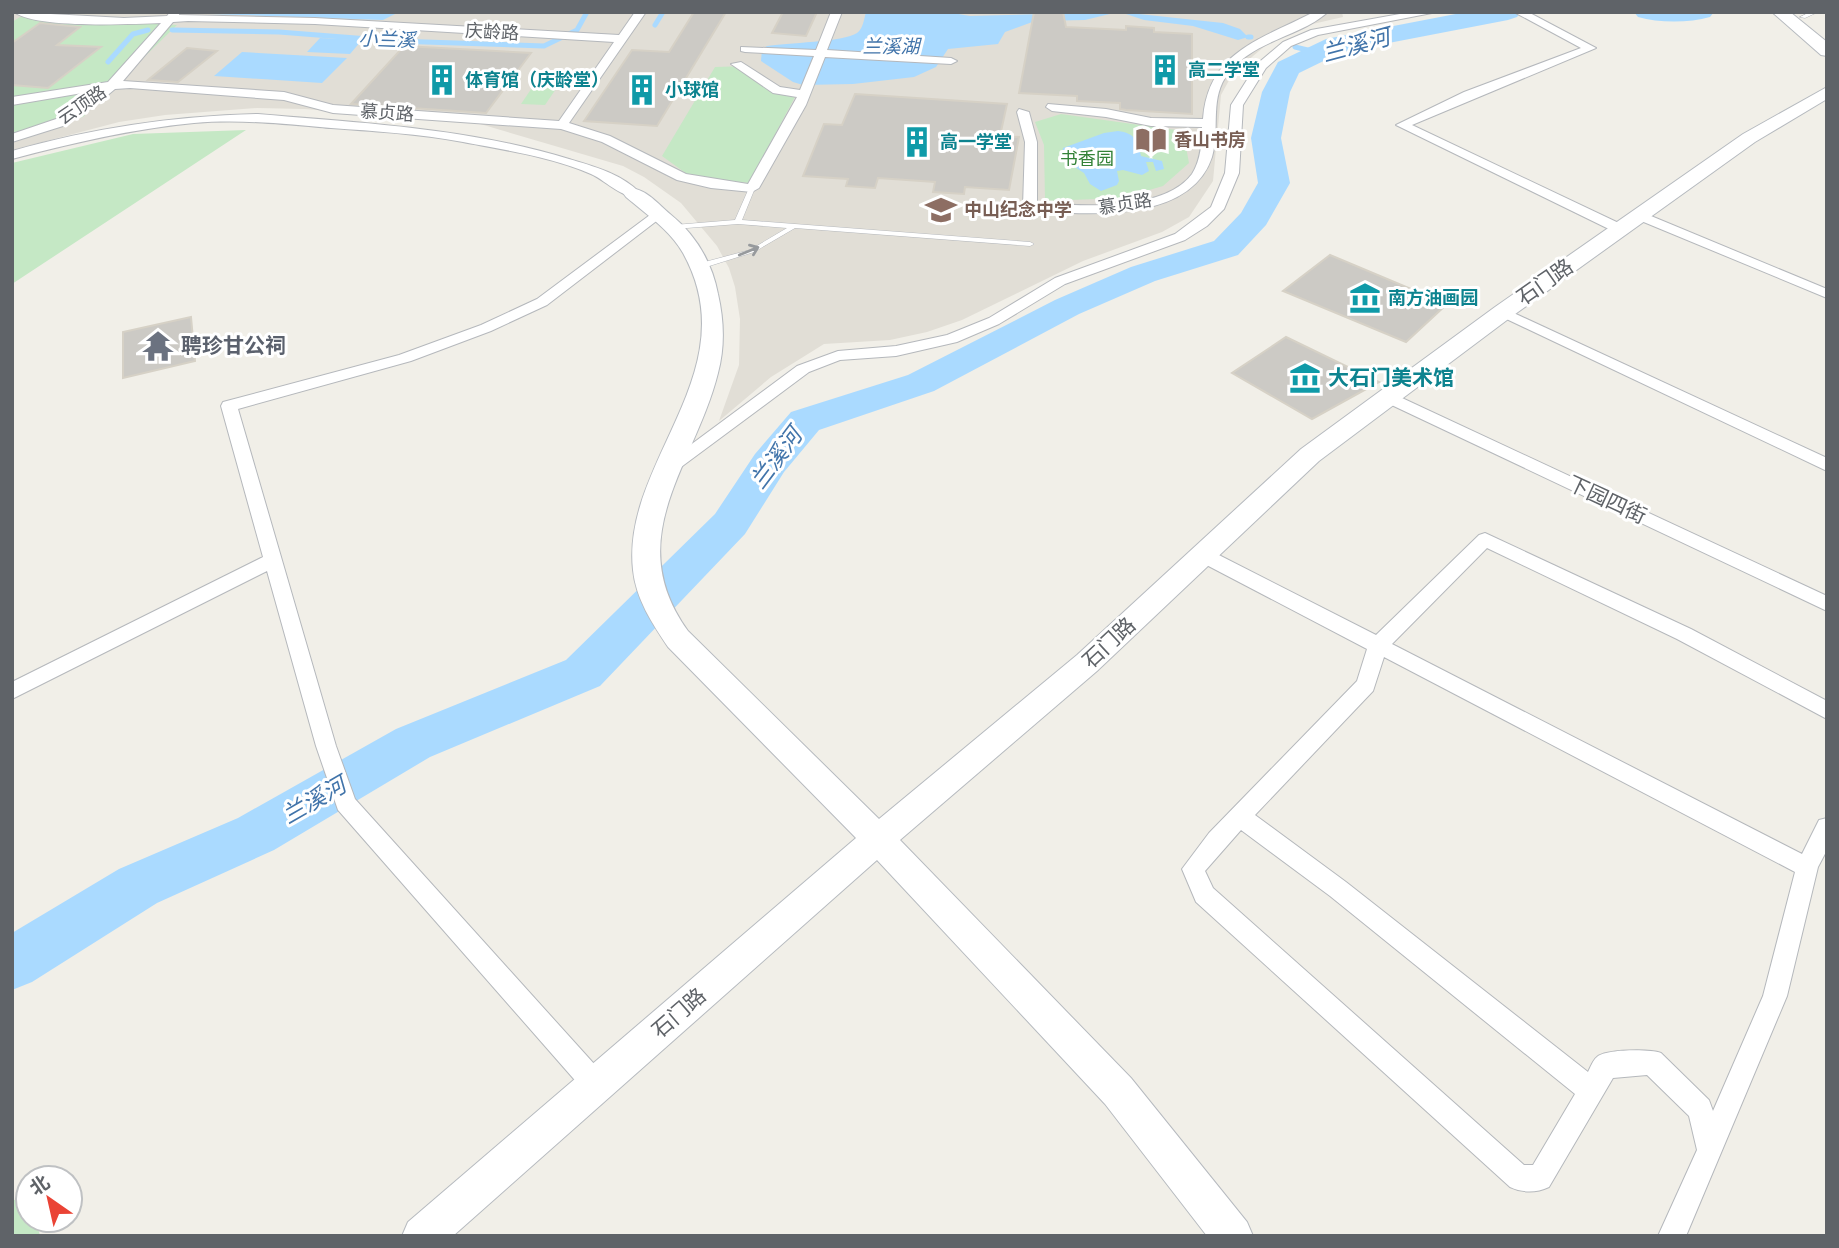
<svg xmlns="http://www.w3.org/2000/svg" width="1839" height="1248" font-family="'Alegreya Sans','Noto Sans SC',sans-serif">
	<rect width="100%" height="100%" fill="#f1efe8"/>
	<path fill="#e1ded6" d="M12,12H1342L1343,17L1304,26L1272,40L1233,73L1221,95L1213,181L1189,217L1162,232L1083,261L962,320L927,332L890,340L824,344L771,377L719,421L739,365L740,319L735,287L729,268L717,246L681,203L644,177L623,166L477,123L305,109L257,108L165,115L119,122L12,150Z"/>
	<path fill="#c5e8c5" d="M20,17L177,25L83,117L12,138V22Z
		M748,66L795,97L749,183L691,177L662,156L715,67Z
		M538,79L562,80L545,105L521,104Z
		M1061,114L1183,131L1189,163L1163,186L1122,198L1045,201L1044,145L1035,122Z
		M246,130L12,284V163L133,134Z
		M28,1199V1220H36L40,1236H12V1200Z"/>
	<path fill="#aadaff" d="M210,12H399L383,20L209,14Z
		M866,12H947L970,16L1118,12L1085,20L1035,21L1005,32L998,44L948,49L936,67L914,77L853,84L803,85L793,82L761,61L762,49L767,46C785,43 844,42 857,33C863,29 864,19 866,12Z
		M1120,12L1223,23L1240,29L1248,37L1238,40L1193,26L1144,20Z
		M320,38L362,40L350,54L307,52Z
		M242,52L347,58L322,83L214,76Z
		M1118,131C1135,133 1138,141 1141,156L1162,161L1164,169L1156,171L1153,162H1146L1149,171L1142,175L1123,170L1117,171L1119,181L1117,185L1101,191L1090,184L1084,173L1062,159L1063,148L1104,133Z"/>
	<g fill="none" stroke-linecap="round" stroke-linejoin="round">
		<path stroke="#aadaff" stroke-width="5" d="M655,25L663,12
			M172,30L279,32L394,41L544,46L577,30L587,12
			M1248,37H1251
			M1295,47L1316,52
			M108,62L133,34L148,30"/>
		<path fill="#aadaff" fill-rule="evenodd" d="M1466,12H1521L1517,17L1508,20L1342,52L1299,73L1290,92L1281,138L1290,183L1266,225L1238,255L1155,281L1079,314L934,391L819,430L784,472L745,534L600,686L430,757L274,850L157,903L32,982L12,990V933L119,869L238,818L396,729L566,660L715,514L755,454L791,412L908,375L1055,300L1131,267L1214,241L1241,213L1258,183L1251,138L1262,92L1278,62L1326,39Z
			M1634,12H1714L1710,17C1689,23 1659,23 1638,17Z"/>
	</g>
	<path fill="#cccac5" stroke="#d6d1c6" stroke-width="2" d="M694,12H726L657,126L584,121L632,50L669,52Z
		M783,12H817L806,36L772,33Z
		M1034,12H1063L1066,27L1126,30V26L1154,28V32L1192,34V114L1126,110L1120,109V103L1077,101V96L1019,93Z
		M40,23L80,27L57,45L101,47L48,88L12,85V43Z
		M404,46L531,53L486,113L351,104Z
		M187,48L217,51L178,82L148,80Z
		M855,94L1007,104L1000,136L1019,137L1009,190L965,187L964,194L933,192L935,182L878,178L875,188L846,186L848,179L803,176L824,124L842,125Z
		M1330,255L1447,304L1406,342L1283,291Z
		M191,317L195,361L123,378V332Z
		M1286,337L1379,382L1312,419L1232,373Z"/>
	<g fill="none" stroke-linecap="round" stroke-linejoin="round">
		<defs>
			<path id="lane" d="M1810,12H1818L1805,18L1800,17Z
				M752,186L755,188L742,220L1030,242L1034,244L1030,246L795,228L754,252L703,268H697V264L750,250L787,228L738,224L674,229L671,227L674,225L735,220L749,188Z"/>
			<path id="street" d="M14,12L124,18L167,16L170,12H180L179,15L315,18L619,35L635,12H646L569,123L610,136L686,174L748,184L797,97L773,93L731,64L741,62L780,87L800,90L814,56L745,52L741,51V47L816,50L831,12H842L827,50L951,58L957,61L951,64L825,57L806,105L759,188L752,192L711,188L677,180L602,142L561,129L333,113L284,100L130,88L115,89L92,108L63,126L12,142V134L62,117L100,90L12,105V97L108,82L161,23C130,24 37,29 14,12ZM188,21L315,24L614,42L559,121L333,105L284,92L123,81L173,22Z
				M1314,12H1328C1297,39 1250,40 1225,78C1210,102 1220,131 1212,157C1190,224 1086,214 1030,211L1023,207L1025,142L1017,112L1019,109L1029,112L1037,142V203C1078,206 1164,212 1192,174C1201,160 1202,142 1202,127L1151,126L1106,117L1052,111L1046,107L1048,104L1106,109L1151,118L1203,119C1208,51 1262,39 1314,12Z
				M1411,12H1437L1318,35L1291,46L1266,68L1243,105L1239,173L1224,209L1207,226L1185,240L1065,284L999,324L957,342L896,356L840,360L809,372L673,473H661L658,469L797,366L838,351L896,346L947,335L989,318L1055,278L1175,234L1211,207L1225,173L1231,105L1257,64L1283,42L1311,30Z
				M1514,12H1528L1596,48L1412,125L1625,226V232H1615L1396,125L1464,92L1581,48Z
				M258,114C362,123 468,128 569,159C593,166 622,174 640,193L638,196C622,199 605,180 591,174C552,157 505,150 463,142C419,134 375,131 331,128C286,124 240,119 194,123C132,129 72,143 12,159V151C93,128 174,116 258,114Z
				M658,209L665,213L663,216L547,305L491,331L411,361L238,409L336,746L355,799L605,1076L609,1085L605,1094L596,1098L587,1094L338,810L316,746L267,571L12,699V682L263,557L221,406L223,402L399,355L481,325L537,299Z
				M1639,211L1827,289V298L1634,218L1632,215Z
				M1503,308L1827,458V471L1498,315L1496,312L1498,309Z
				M1387,391L1827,596V611L1381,400L1379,396L1381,392Z
				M1485,533L1691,629L1827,701V719L1677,639L1487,548L1392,644L1802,854L1819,820L1827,818V850L1818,867L1787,996L1686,1236H1658L1697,1150L1689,1116L1647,1075L1613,1078L1549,1187C1536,1193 1523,1193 1510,1187L1196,902L1182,869L1209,833L1357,681L1367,649L1197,560L1194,555L1197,550H1209L1376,635L1479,535ZM1384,657L1795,872L1763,996L1713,1111L1709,1100L1661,1053C1650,1049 1606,1049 1597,1057C1593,1060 1590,1068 1588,1072L1346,882L1255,815L1373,691ZM1241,830L1330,896L1575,1094L1533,1165H1524L1213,888L1205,871Z"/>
			<path id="secondary" d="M1772,12H1790L1827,42V56L1821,55Z
				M1827,87V99L1755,142L1511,317L1319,461L1097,671L900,840L1131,1078L1247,1222L1253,1236H1207L1105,1104L877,860L453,1236H402L408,1222L856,838L668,647C652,623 636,599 633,570C621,461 749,372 683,253C670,230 646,214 626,197L623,193L626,189C643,185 658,204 670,214C695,234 712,262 718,294C724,320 725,347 718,373C695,465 620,537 688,631L879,819L1077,655L1301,449L1495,307L1743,134Z"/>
		</defs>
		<use href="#lane" stroke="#b5b8bc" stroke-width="1"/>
		<use href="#street" stroke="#b5b8bc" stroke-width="2"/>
		<use href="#secondary" stroke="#b6babf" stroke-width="2"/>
		<use href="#lane" fill="#fff" fill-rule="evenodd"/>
		<use href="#street" fill="#fff" fill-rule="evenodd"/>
		<use href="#secondary" fill="#fff" fill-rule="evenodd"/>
	</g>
	<defs><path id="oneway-shaft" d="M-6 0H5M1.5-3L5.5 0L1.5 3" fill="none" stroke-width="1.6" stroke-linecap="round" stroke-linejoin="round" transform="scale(1.75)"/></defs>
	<use stroke="#979a9d" href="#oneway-shaft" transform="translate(749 251) rotate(-22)"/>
	<defs>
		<symbol id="building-bare" viewBox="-9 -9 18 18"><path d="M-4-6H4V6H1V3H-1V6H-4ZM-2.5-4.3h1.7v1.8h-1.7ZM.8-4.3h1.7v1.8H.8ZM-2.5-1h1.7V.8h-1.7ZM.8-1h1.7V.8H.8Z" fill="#0f9aa8" stroke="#fff" stroke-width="2.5" paint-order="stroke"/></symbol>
		<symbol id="library-bare" viewBox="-9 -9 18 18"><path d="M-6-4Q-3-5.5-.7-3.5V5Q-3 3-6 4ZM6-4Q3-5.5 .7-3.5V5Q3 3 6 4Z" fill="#8d6e63" stroke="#fff" stroke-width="2.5" paint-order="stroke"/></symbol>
		<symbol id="school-bare" viewBox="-9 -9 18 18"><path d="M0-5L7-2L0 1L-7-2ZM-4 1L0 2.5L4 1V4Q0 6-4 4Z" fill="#8d6e63" stroke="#fff" stroke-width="2.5" paint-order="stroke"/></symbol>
		<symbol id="museum-bare" viewBox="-9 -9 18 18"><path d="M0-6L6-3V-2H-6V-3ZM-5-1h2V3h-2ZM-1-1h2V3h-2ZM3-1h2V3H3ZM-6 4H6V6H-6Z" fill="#0f9aa8" stroke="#fff" stroke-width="2.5" paint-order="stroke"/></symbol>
		<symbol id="temple-bare" viewBox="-9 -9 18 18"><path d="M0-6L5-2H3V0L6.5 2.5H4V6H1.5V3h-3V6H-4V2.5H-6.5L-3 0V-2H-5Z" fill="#6b7280" stroke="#fff" stroke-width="2.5" paint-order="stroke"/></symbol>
	</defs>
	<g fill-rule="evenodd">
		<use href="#building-bare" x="1143" y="48" width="44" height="44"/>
		<use href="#building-bare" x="420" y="58" width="44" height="44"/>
		<use href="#building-bare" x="620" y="68" width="44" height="44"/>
		<use href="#library-bare" x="1129" y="118" width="44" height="44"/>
		<use href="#building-bare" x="895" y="120" width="44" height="44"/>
		<use href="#school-bare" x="919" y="188" width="44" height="44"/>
		<use href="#museum-bare" x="1343" y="276" width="44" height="44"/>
		<use href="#temple-bare" x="136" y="324" width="44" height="44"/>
		<use href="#museum-bare" x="1283" y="356" width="44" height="44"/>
	</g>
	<g text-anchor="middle" stroke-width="6" stroke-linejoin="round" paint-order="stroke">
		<g font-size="18" fill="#5f6368" stroke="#fff">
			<text transform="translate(492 32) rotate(3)" y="6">庆龄路</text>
			<text transform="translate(82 105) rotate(-34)" y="6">云顶路</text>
			<text transform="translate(387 113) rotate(4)" y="6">慕贞路</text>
			<text transform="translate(1125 204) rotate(-9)" y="6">慕贞路</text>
		</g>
		<g font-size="18" font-weight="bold" fill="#0d838f" stroke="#fff" text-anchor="start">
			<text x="1188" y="76">高二学堂</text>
			<text x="465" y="86">体育馆（庆龄堂）</text>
			<text x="665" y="96">小球馆</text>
			<text x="940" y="148">高一学堂</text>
			<text x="1388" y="304">南方油画园</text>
		</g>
		<g font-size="18" font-weight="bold" fill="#785e54" stroke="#fff" text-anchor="start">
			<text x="1174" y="146">香山书房</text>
			<text x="964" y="216">中山纪念中学</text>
		</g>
		<g font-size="18" fill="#348238" stroke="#fff">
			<text x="1087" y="165">书香园</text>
		</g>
		<g font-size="19" font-style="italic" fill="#4174aa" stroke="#fff">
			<text transform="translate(387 39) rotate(2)" y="7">小兰溪</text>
			<text x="891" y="53">兰溪湖</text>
		</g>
		<g font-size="21" fill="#5f6368" stroke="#fff">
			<text transform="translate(1545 282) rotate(-35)" y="7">石门路</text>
			<text transform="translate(1607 500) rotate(25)" y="7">下园四街</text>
			<text transform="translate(1109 643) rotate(-43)" y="7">石门路</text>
			<text transform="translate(679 1013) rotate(-41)" y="7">石门路</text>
		</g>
		<g font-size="21" font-weight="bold" fill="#5b616d" stroke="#fff" text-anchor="start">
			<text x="181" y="353">聘珍甘公祠</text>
		</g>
		<g font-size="21" font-weight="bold" fill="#0d838f" stroke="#fff" text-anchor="start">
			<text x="1328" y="385">大石门美术馆</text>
		</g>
		<g font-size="23" font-style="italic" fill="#4174aa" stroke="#fff">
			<text transform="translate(1356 45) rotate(-15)" y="8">兰溪河</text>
			<text transform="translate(776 458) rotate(-53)" y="8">兰溪河</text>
			<text transform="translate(314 800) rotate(-30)" y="8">兰溪河</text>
		</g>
	</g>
	<rect width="1839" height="1248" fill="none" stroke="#5f6368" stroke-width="28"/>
	<g transform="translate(49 1199) rotate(326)"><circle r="33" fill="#ffffff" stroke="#bfc1c3" stroke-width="2"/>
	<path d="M0-5L12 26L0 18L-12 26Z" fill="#ea4335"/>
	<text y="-10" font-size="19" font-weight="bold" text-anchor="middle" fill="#5f6368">北</text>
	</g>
</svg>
